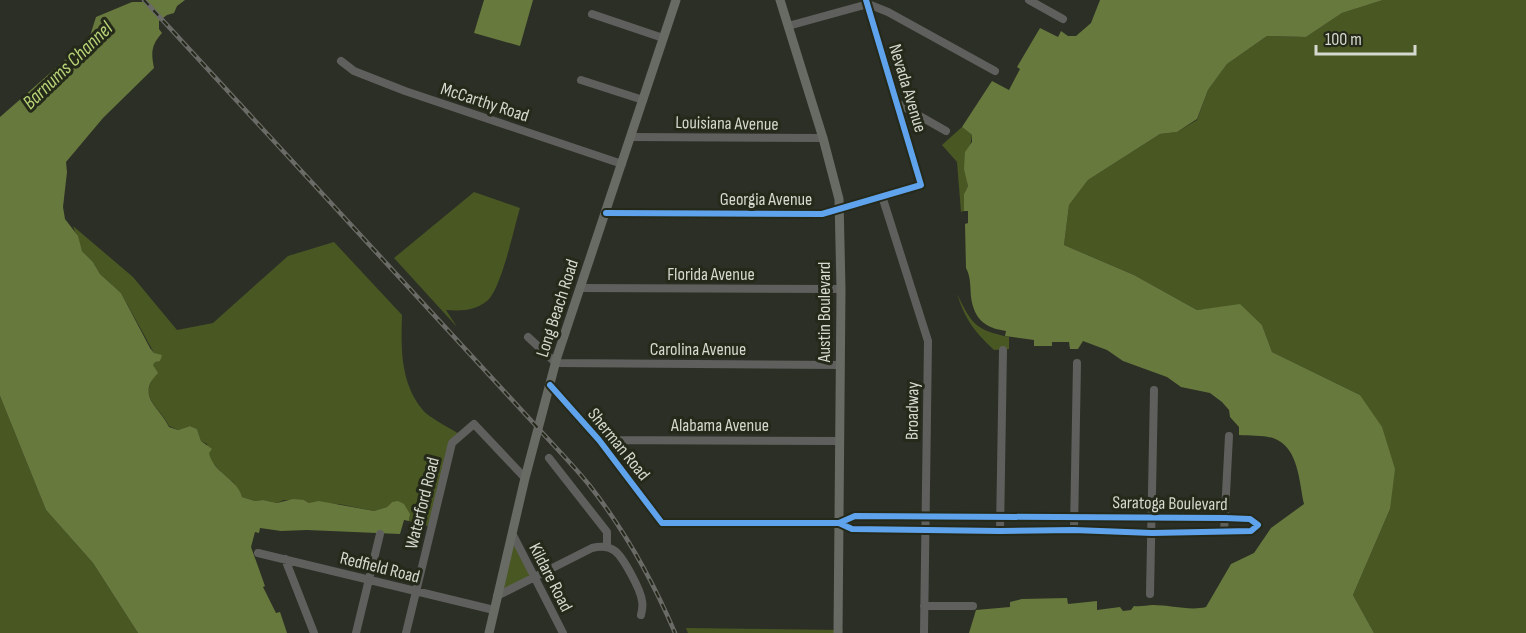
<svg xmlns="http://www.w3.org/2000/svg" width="1526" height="633" font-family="'Sofia Sans Condensed',sans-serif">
	<rect width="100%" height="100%" fill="#2c2f26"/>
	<path fill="#495723" d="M1383,0H1526V633H1374L1353,595L1390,509L1360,395L1272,352L1262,325L1240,305L1197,310L1134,275L1064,245L1069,205L1088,180L1160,134L1177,132L1197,120L1208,90L1227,64L1267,36L1306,37L1342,13Z
		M962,127L972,135L966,173L968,186L964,194V211L961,212L957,162L942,145Z
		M474,192L520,208C514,228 501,290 487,301C474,311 462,311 446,310L457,327L394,258Z
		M73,226L133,277L177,330L213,323L288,256L334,242L402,315C401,347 400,382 422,409C429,418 450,428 461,435L452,443L431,527L409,521L410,517L392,502L387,507L374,511L339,504L309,503L304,500H284L277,503L263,500L255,501L242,497L233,482L223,474L210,460L207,444L201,441L197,429L190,426L178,430L169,426C162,411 152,408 148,391L152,379L154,353L121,293L100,274L93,262L82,251Z
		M957,294C972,324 975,330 1009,337V349L994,350C974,331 966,321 957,294Z
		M0,396L46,510L93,563L138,633H0Z
		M513,540L532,577L500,592Z
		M686,628L843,630L842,633H688Z"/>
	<path fill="#67793d" d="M144,0H185L177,6L174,13L167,15L159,21V29L162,33C151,45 151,53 154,68L103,118L66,162L67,172L63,207L65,219L78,236L82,251L93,262L100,274L121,293L150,348L154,353L162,355L160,361L155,362L153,365L158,373C135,396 160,407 169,427L178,430L190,426L197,429L201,441L212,449L209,453C213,473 237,478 242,497L255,501L263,500L277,503L293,499L304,500L309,503L319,501L374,511L387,507L392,502L398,501L404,504L410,514L409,521L404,520L400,534L307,530L281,531L260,528L259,533L255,532L251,547L265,586L263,587L276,613L280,612L287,633H138L93,563L46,510L0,396V117L89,39L96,17L132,2H142Z
		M484,0H533L520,46L474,33Z
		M1100,0H1383L1342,13L1306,37L1267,36L1227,64L1208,90L1197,119L1177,132L1160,134L1088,180L1069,205L1064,245L1134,275L1197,310L1240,304L1262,325L1272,352L1360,395L1382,427L1395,469L1390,509L1353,595L1374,633H969L976,610L1010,607V602L1022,599L1067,598L1068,604L1097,601V610L1120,607L1123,611L1131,610L1134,606C1141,607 1147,605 1153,605C1170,605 1190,611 1206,607L1231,564L1254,553L1271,528L1304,504C1299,482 1299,447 1273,438C1263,435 1250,436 1239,435V427L1230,417L1229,410L1222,402L1210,393L1181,387L1167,377L1123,361L1107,350L1083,341L1078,349H1070L1069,342H1052V346H1034V340L1005,336L1006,331C985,328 974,319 971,297C970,287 971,277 966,268L965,224L968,223V211H964V194L968,186L964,169L965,152L972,142V135L962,127L992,81L1009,90L1020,69L1017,67L1040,28L1058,37L1061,31L1068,36H1076L1091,23Z"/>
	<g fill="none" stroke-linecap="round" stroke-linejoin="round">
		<path stroke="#5f605d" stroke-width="8" d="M1029,0L1063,19
			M592,14L663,38
			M788,26L868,4L888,12L995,71
			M341,61L354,71L405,91L622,164
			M581,80L643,100
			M897,103L946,131
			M631,137L823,138
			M882,196L928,341L924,633
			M606,213L822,214L921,185L866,0
			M580,288L841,289
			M528,337L556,363L840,365
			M550,385L599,440L662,523H839L852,529L1000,531L1074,530L1152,533L1251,531L1258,525L1250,519L1225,518L855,516L839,523
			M599,440L840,441
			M549,458L607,532V547
			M1074,530L1077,363
			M1000,531L1003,350
			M1224,532L1229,436
			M513,535L563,633
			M258,553L494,610
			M285,559L314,633
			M1150,594L1154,390
			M497,596L592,548C600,546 608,546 615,551C623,557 641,590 642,601C643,605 642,611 641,615
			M924,606H973
			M356,633L380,534
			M406,633L452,443L474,424L525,478"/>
		<path stroke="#686a64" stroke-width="9" d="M780,0L823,138L839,199L841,289L838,633
			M489,633L525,478L557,357L676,0"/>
		<defs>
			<path id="rail" d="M144,0L538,428C555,447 574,466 590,486C625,531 653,581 675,633"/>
		</defs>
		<use href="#rail" stroke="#6a6b67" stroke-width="4.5"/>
		<use href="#rail" stroke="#242919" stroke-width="2" stroke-dasharray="7" stroke-linecap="butt"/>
		<defs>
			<path id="cycleway" d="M606,213L822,214L921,185L866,0
				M550,385L599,440L662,523H839L852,529L1000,531L1074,530L1152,533L1251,531L1258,525L1250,519L1225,518L855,516L839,523"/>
		</defs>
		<use href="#cycleway" stroke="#242919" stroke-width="10"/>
		<use href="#cycleway" stroke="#60a3ed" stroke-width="6"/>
	</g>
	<g text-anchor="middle" stroke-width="6" stroke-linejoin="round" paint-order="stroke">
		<g font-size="18" fill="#d4d8ce" stroke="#242919">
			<text transform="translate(908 88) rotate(73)" y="6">Nevada Avenue</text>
			<text transform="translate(485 102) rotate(18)" y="6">McCarthy Road</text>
			<text transform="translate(727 123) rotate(1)" y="6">Louisiana Avenue</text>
			<text x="766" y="205">Georgia Avenue</text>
			<text x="711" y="280">Florida Avenue</text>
			<text transform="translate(557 308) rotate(-72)" y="6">Long Beach Road</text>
			<text transform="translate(824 312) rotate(-90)" y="6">Austin Boulevard</text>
			<text x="698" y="355">Carolina Avenue</text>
			<text transform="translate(912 411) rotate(-89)" y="6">Broadway</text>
			<text x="720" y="431">Alabama Avenue</text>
			<text transform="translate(619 444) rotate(51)" y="6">Sherman Road</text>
			<text transform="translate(422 503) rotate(-76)" y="6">Waterford Road</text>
			<text transform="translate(1170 503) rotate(1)" y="6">Saratoga Boulevard</text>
			<text transform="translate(380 567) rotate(14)" y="6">Redfield Road</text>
			<text transform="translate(551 577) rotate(63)" y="6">Kildare Road</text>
		</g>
		<g font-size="20" font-style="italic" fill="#b8d377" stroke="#242919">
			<text transform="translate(67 65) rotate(-44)" y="7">Barnums Channel</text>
		</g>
	</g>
	<path d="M1316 45v9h99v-9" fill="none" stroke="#d4d8ce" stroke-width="3"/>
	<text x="1325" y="45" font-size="18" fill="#d4d8ce" stroke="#242919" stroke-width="4.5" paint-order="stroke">100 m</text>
</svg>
